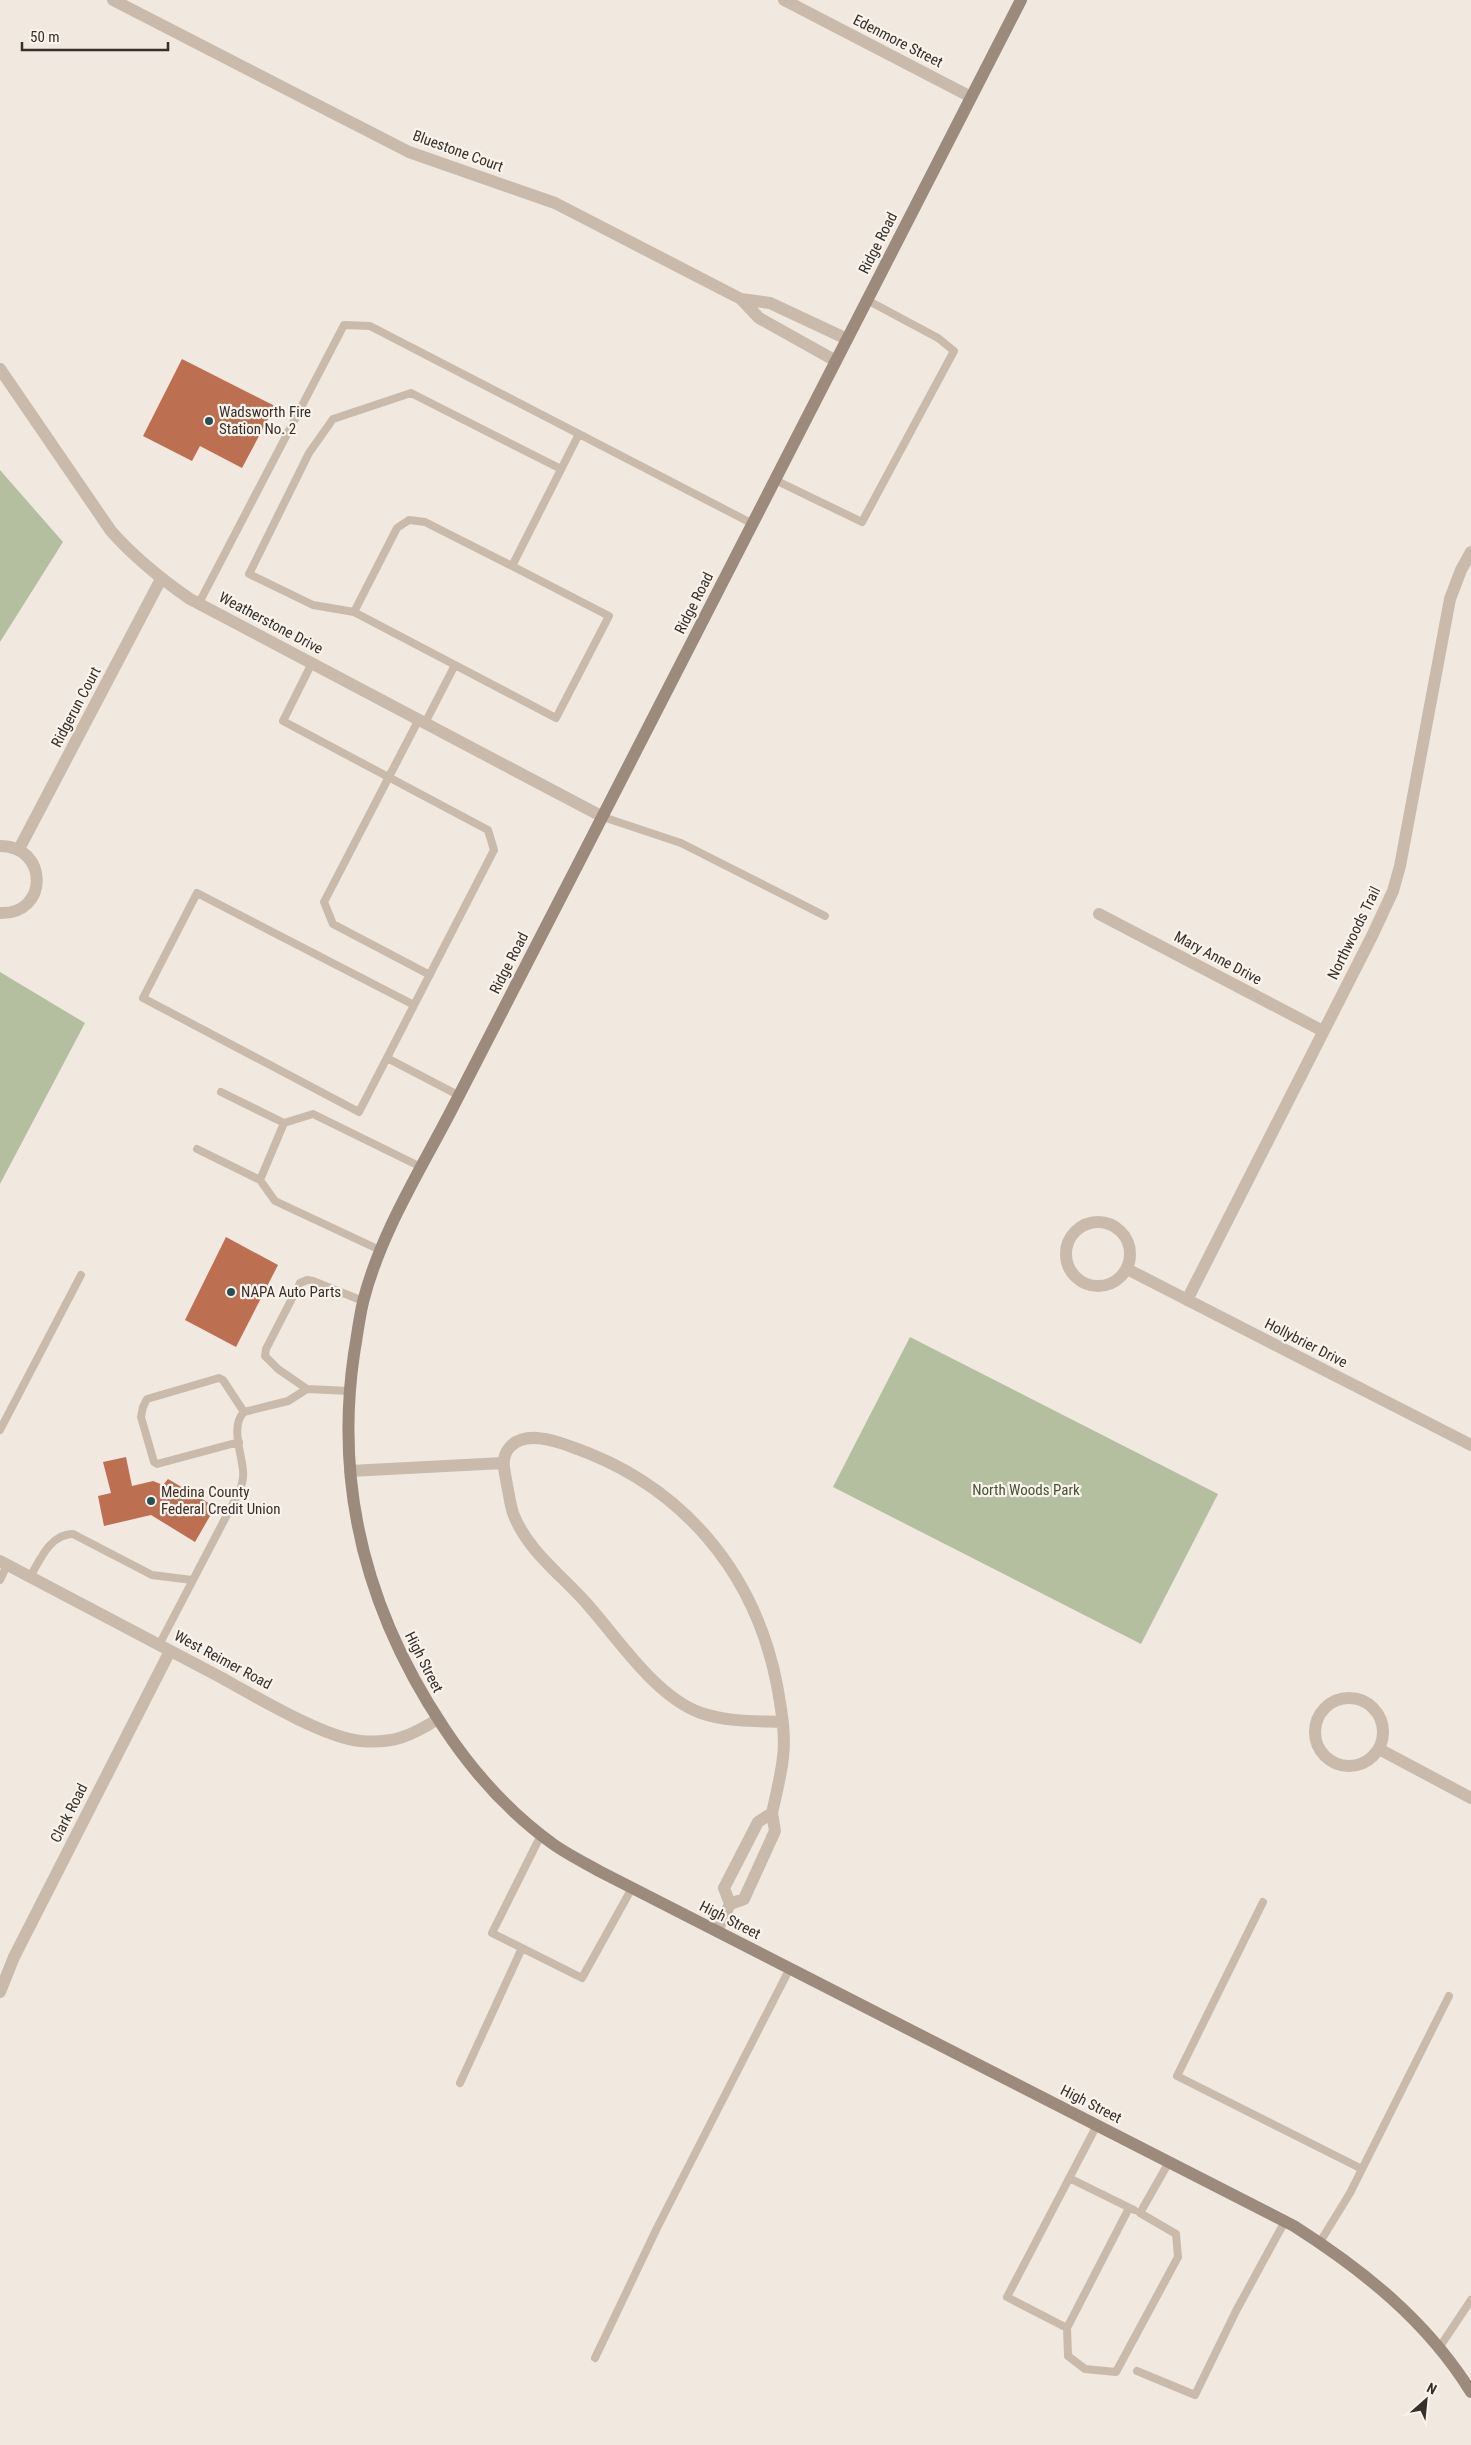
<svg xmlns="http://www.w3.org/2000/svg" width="1471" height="2445" font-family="'Roboto Condensed',sans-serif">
	<rect width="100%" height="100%" fill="#f1e9df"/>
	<path fill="#b4bfa0" d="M0,470L63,542L0,642Z
		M0,972L85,1023L0,1184Z
		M910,1337L1218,1494L1141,1644L833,1487Z"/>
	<path fill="#bd6f52" d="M182,359L275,406L242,468L200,446L192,461L143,436Z
		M226,1237L278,1265L236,1347L185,1320Z
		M126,1457L132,1486L153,1481L163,1485L168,1479L212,1505L210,1516L195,1542L151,1515L104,1526L98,1496L111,1493L103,1462Z"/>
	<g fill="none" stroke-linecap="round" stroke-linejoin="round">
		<path stroke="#c9baac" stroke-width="8" d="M775,480L862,522L954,351L938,338L867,300
			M512,566L425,522L409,520L397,528L354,612L313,605L249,574L309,453L333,419L411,393L561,469
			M199,603L344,325L370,326L753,524
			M354,612L455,665
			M312,663L283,721L488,830L494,850L359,1112L143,998L197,893L414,1005
			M419,719L324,902L333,924L430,975
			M425,723L455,665L556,718L609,616L512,566L579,434
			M603,817L681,843L825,916
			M387,1058L458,1095
			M221,1092L284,1123L313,1114L421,1167
			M197,1149L260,1180L275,1201L382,1251
			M260,1180L284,1123
			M307,1389L278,1369L265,1356L266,1349L300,1283L307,1280L313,1281L363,1301
			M0,1430L81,1275
			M239,1442L157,1464L154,1462L141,1417L143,1407L147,1399L219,1378L223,1380L244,1412
			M30,1577C40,1560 50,1534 73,1534L152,1575L192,1580
			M0,1580L7,1565
			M159,1645L240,1490C242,1484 244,1477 243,1471C242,1454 230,1426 244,1412L288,1401L307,1389L350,1391
			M541,1835L492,1933L582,1978L632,1888
			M1263,1902L1177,2076L1362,2169
			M460,2083L522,1948
			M1069,2178L1134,2210
			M1129,2208L1067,2328L1068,2356L1085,2369L1116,2372L1178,2257L1176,2234L1140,2213L1169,2162
			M1320,2242L1350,2193L1449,1996
			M1067,2328L1007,2297L1097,2125
			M1439,2348L1471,2300
			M595,2358L657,2228L790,1968
			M1137,2371L1195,2395L1236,2311L1285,2221"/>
		<path stroke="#c9baac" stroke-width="12" d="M113,0L409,152L555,203L741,299L770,303L847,339
			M784,0L971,97
			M741,299L759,318L836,361
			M0,369L111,531C135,558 161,579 190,599L603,817
			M0,846C49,846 49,915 0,913
			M19,849L161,579
			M1099,914L1323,1031
			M1066 1254a32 32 0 1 1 64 0a32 32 0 1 1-64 0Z
			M1127,1269L1471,1445
			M1187,1300L1372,936L1393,891L1400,866L1450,599L1461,570L1471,552
			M350,1471L503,1463
			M1315 1732a34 34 0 1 1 68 0a34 34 0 1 1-68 0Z
			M1379,1749L1471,1798
			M772,1813C776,1795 781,1776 783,1757C786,1734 781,1708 777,1685C755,1572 682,1485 572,1447C554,1440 524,1430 509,1448C500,1459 505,1472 507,1485C509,1494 510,1504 513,1513C527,1551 562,1575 588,1605C619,1640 656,1697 701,1713C727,1722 755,1721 782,1722
			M717,1931L730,1904L724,1888L758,1822L772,1813L775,1831L744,1899L730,1904
			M0,1992L14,1957L170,1651"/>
		<path stroke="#c9baac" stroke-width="12" d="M0,1561C74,1600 148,1639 222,1678C256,1697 323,1737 360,1741C393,1744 411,1736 438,1719"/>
		<path stroke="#9c8a7d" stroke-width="12" d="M1021,0C873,291 725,582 574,872C533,951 492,1030 452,1109C420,1171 380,1234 363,1302C359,1319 357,1337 354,1354C334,1491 368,1614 444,1728C473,1772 510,1813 553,1844C567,1854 583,1862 599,1871L1294,2226C1363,2270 1427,2321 1471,2392"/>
	</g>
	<g fill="#235156" stroke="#f9f3ec" stroke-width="2">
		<circle cx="209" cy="421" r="5"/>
		<circle cx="231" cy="1292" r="5"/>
		<circle cx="151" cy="1501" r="5"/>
	</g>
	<g text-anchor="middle" stroke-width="4.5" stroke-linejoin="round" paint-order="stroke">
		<g font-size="15" fill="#372f2a" stroke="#f9f3ec">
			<text transform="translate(898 41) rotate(27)" y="5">Edenmore Street</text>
			<text transform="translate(458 151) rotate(20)" y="5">Bluestone Court</text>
			<text transform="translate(878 243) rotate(-63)" y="5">Ridge Road</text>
			<text transform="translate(694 603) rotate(-63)" y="5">Ridge Road</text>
			<text transform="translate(271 623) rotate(28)" y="5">Weatherstone Drive</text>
			<text transform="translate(76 707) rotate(-62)" y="5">Ridgerun Court</text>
			<text transform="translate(1354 933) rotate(-64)" y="5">Northwoods Trail</text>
			<text transform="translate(1218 958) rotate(28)" y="5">Mary Anne Drive</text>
			<text transform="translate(509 963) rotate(-63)" y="5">Ridge Road</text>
			<text transform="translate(1306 1343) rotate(27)" y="5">Hollybrier Drive</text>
			<text transform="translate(223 1660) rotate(28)" y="5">West Reimer Road</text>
			<text transform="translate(424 1662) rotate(63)" y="5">High Street</text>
			<text transform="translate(69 1813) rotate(-63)" y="5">Clark Road</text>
			<text transform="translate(730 1920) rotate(27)" y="5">High Street</text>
			<text transform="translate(1091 2104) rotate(27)" y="5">High Street</text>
		</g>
		<g font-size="15" fill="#372f2a" stroke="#f9f3ec" text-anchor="start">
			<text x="219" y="417">Wadsworth Fire<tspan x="219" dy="17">Station No. 2</tspan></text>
			<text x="241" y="1297">NAPA Auto Parts</text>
			<text x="161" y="1497">Medina County<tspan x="161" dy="17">Federal Credit Union</tspan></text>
		</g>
		<g font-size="15" fill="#455430" stroke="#f9f3ec">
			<text x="1026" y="1495">North Woods Park</text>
		</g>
	</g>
	<g transform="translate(1426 2400) rotate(27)" stroke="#f9f3ec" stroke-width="4" paint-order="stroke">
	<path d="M0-4L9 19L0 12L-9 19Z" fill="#372f2a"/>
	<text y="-8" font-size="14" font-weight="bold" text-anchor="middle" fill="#372f2a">N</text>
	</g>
	<path d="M22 42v8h146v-8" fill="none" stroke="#372f2a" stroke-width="2.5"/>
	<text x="30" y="42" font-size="15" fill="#372f2a" stroke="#f9f3ec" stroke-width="4" paint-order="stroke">50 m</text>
</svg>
